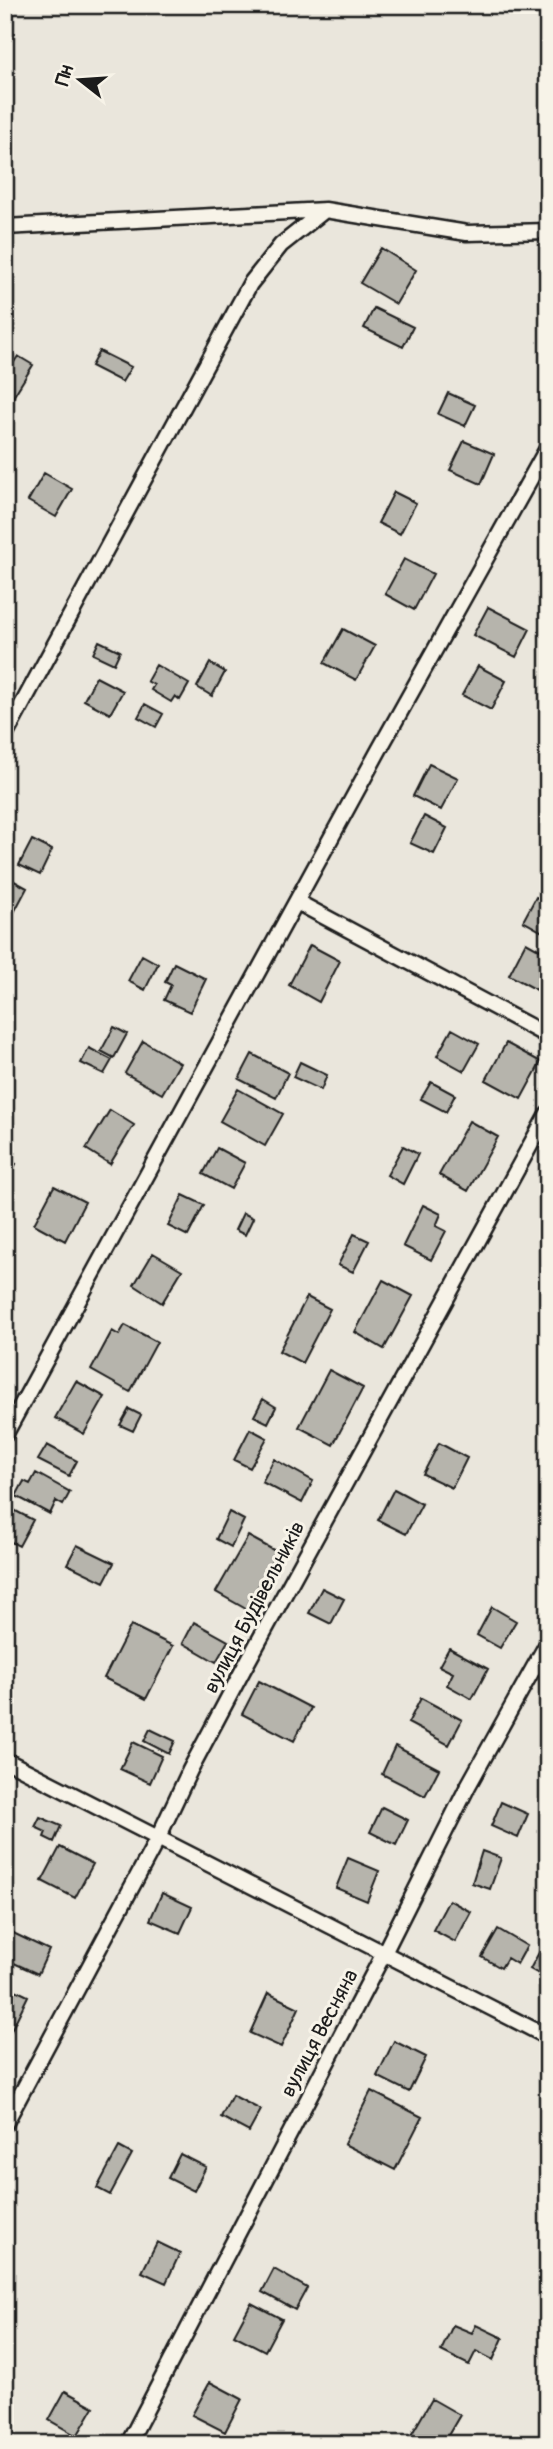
<svg xmlns="http://www.w3.org/2000/svg" width="553" height="2449" font-family="Pangolin,sans-serif">
	<rect width="100%" height="100%" fill="#eae6dc"/>
	<filter id="ink" filterUnits="userSpaceOnUse"><feTurbulence type="fractalNoise" baseFrequency=".0143" numOctaves="2"/><feDisplacementMap in="SourceGraphic" scale="14" xChannelSelector="R" yChannelSelector="G"/><feConvolveMatrix kernelMatrix="1 2 1 2 8 2 1 2 1" color-interpolation-filters="sRGB"/></filter>
	<g filter="url(#ink)">
		<path fill="#b6b4ac" stroke="#1c1c1c" stroke-width="2" d="M381,248L416,270L396,304L360,283Z
			M374,308L413,327L403,347L364,328Z
			M99,351L131,367L122,382L91,366Z
			M18,356L33,365L5,410V376Z
			M448,393L475,405L465,426L438,414Z
			M464,441L494,454L481,484L450,470Z
			M44,473L72,489L56,517L28,501Z
			M394,492L416,503L400,534L378,523Z
			M404,559L433,574L414,610L385,594Z
			M488,607L530,629L516,657L473,635Z
			M343,629L375,646L356,680L324,663Z
			M99,641L120,651L114,664L93,654Z
			M210,663L225,672L212,696L197,687Z
			M156,665L189,684L180,700L175,696L171,702L151,690L154,685L147,681Z
			M478,666L506,681L491,710L462,695Z
			M96,677L123,691L110,714L84,700Z
			M145,704L163,714L156,727L138,717Z
			M429,764L458,778L441,810L413,796Z
			M424,816L447,828L434,854L410,843Z
			M32,840L52,850L40,875L19,865Z
			M5,876L27,888L10,920L5,917Z
			M536,897L548,903V935L523,921Z
			M526,942L548,954V996L509,975Z
			M310,945L340,961L319,1002L289,985Z
			M142,955L158,964L145,990L128,981Z
			M174,963L206,979L190,1012L164,1000L171,985L165,982Z
			M114,1027L127,1034L114,1058L101,1051Z
			M452,1029L479,1044L464,1071L437,1056Z
			M143,1041L180,1063L162,1094L125,1073Z
			M506,1043L541,1062L521,1099L486,1080Z
			M89,1048L112,1060L104,1074L81,1063Z
			M252,1054L288,1073L276,1098L239,1079Z
			M300,1062L327,1075L321,1090L293,1077Z
			M431,1082L455,1095L446,1112L421,1099Z
			M238,1089L283,1114L265,1146L220,1121Z
			M110,1110L134,1125L110,1164L86,1149Z
			M469,1121L498,1137L468,1191L439,1175Z
			M403,1146L418,1154L403,1184L387,1175Z
			M217,1148L245,1163L231,1189L203,1174Z
			M5,1158L16,1164L6,1182H5Z
			M54,1186L85,1202L65,1241L34,1224Z
			M183,1195L204,1205L188,1236L168,1226Z
			M423,1205L441,1214L436,1226L446,1231L431,1260L403,1246Z
			M243,1213L253,1218L245,1235L235,1230Z
			M354,1234L369,1241L353,1272L338,1265Z
			M153,1253L182,1270L162,1303L134,1285Z
			M383,1280L413,1296L384,1349L355,1332Z
			M307,1297L330,1309L302,1363L279,1351Z
			M125,1325L157,1342L130,1392L91,1370L112,1331L119,1335Z
			M329,1370L363,1388L333,1445L299,1427Z
			M76,1381L105,1397L84,1434L55,1418Z
			M263,1399L276,1407L268,1423L254,1416Z
			M129,1409L141,1415L133,1431L120,1425Z
			M250,1429L267,1438L250,1468L234,1460Z
			M439,1443L467,1458L452,1488L423,1474Z
			M47,1445L77,1461L69,1476L38,1460Z
			M274,1459L313,1481L302,1503L262,1482Z
			M36,1473L70,1492L63,1505L56,1501L50,1514L16,1496L24,1481L30,1484Z
			M394,1489L422,1504L406,1534L378,1520Z
			M8,1507L33,1520L19,1546L5,1539V1512Z
			M229,1512L244,1520L231,1547L216,1539Z
			M248,1536L277,1552L246,1609L216,1592Z
			M77,1545L114,1563L104,1582L67,1564Z
			M322,1588L344,1599L331,1624L309,1613Z
			M492,1607L516,1621L500,1648L477,1635Z
			M194,1622L228,1641L216,1662L183,1643Z
			M131,1625L173,1646L146,1699L104,1678Z
			M449,1648L488,1669L472,1699L447,1685L453,1673L439,1666Z
			M259,1681L311,1708L294,1741L242,1714Z
			M421,1698L462,1720L449,1745L408,1723Z
			M150,1729L175,1741L169,1754L144,1741Z
			M133,1742L162,1756L150,1783L120,1769Z
			M395,1746L439,1769L425,1796L382,1774Z
			M501,1802L528,1814L518,1838L491,1826Z
			M382,1807L408,1820L396,1845L370,1832Z
			M40,1817L61,1826L54,1842L44,1837L46,1832L35,1827Z
			M60,1847L93,1864L75,1898L42,1881Z
			M482,1851L501,1858L490,1889L472,1883Z
			M348,1858L379,1871L367,1901L336,1888Z
			M162,1893L192,1907L180,1933L150,1920Z
			M449,1900L471,1912L455,1942L433,1930Z
			M498,1929L527,1946L517,1964L507,1958L501,1968L482,1957Z
			M9,1931L49,1950L38,1974L5,1959V1939Z
			M542,1947L548,1951V1979L530,1969Z
			M5,1985L28,1996L5,2043Z
			M268,1993L299,2008L281,2047L250,2033Z
			M394,2041L426,2057L409,2092L377,2076Z
			M371,2091L422,2117L395,2170L344,2144Z
			M232,2095L261,2110L249,2132L221,2117Z
			M119,2147L132,2154L110,2195L97,2188Z
			M180,2154L206,2167L194,2191L168,2178Z
			M157,2242L180,2253L166,2283L142,2272Z
			M274,2269L307,2288L295,2310L262,2292Z
			M251,2303L282,2319L265,2351L234,2335Z
			M453,2325L472,2333L476,2325L503,2338L493,2360L476,2351L469,2365L441,2351Z
			M210,2382L242,2399L225,2432L192,2415Z
			M65,2391L94,2407L77,2436L49,2420Z
			M432,2399L460,2415L443,2444H422L410,2437Z"/>
		<g fill="none" stroke-linecap="round" stroke-linejoin="round">
			<defs>
				<path id="street" d="M5,227L325,210L467,233L548,231
					M5,736L250,284L281,245L325,210
					M297,902L548,1036
					M5,1435L379,750L548,447
					M5,1760L548,2037
					M5,2124L158,1838L190,1770L243,1670L548,1113
					M128,2444L384,1953L468,1786L548,1642"/>
			</defs>
			<use href="#street" stroke="#1c1c1c" stroke-width="19"/>
			<use href="#street" stroke="#f7f3e8" stroke-width="14"/>
		</g>
	</g>
	<g text-anchor="middle" stroke-width="6" stroke-linejoin="round" paint-order="stroke">
		<g font-size="21" fill="#1c1c1c" stroke="#f7f3e8">
			<text transform="translate(254 1607) rotate(-62)" y="7">вулиця Будівельників</text>
			<text transform="translate(319 2033) rotate(-62)" y="7">вулиця Весняна</text>
		</g>
	</g>
	<rect width="553" height="2449" fill="none" stroke="#f7f3e8" stroke-width="28"/>
	<rect x="14" y="14" width="525" height="2421" fill="none" stroke="#1c1c1c" stroke-width="2.5" filter="url(#ink)"/>
	<g transform="translate(80 80) rotate(287)" stroke="#f7f3e8" stroke-width="5" paint-order="stroke">
	<path d="M0-5L12 26L0 18L-12 26Z" fill="#1c1c1c"/>
	<text y="-10" font-size="19" font-weight="bold" text-anchor="middle" fill="#1c1c1c">Пн</text>
	</g>
</svg>
